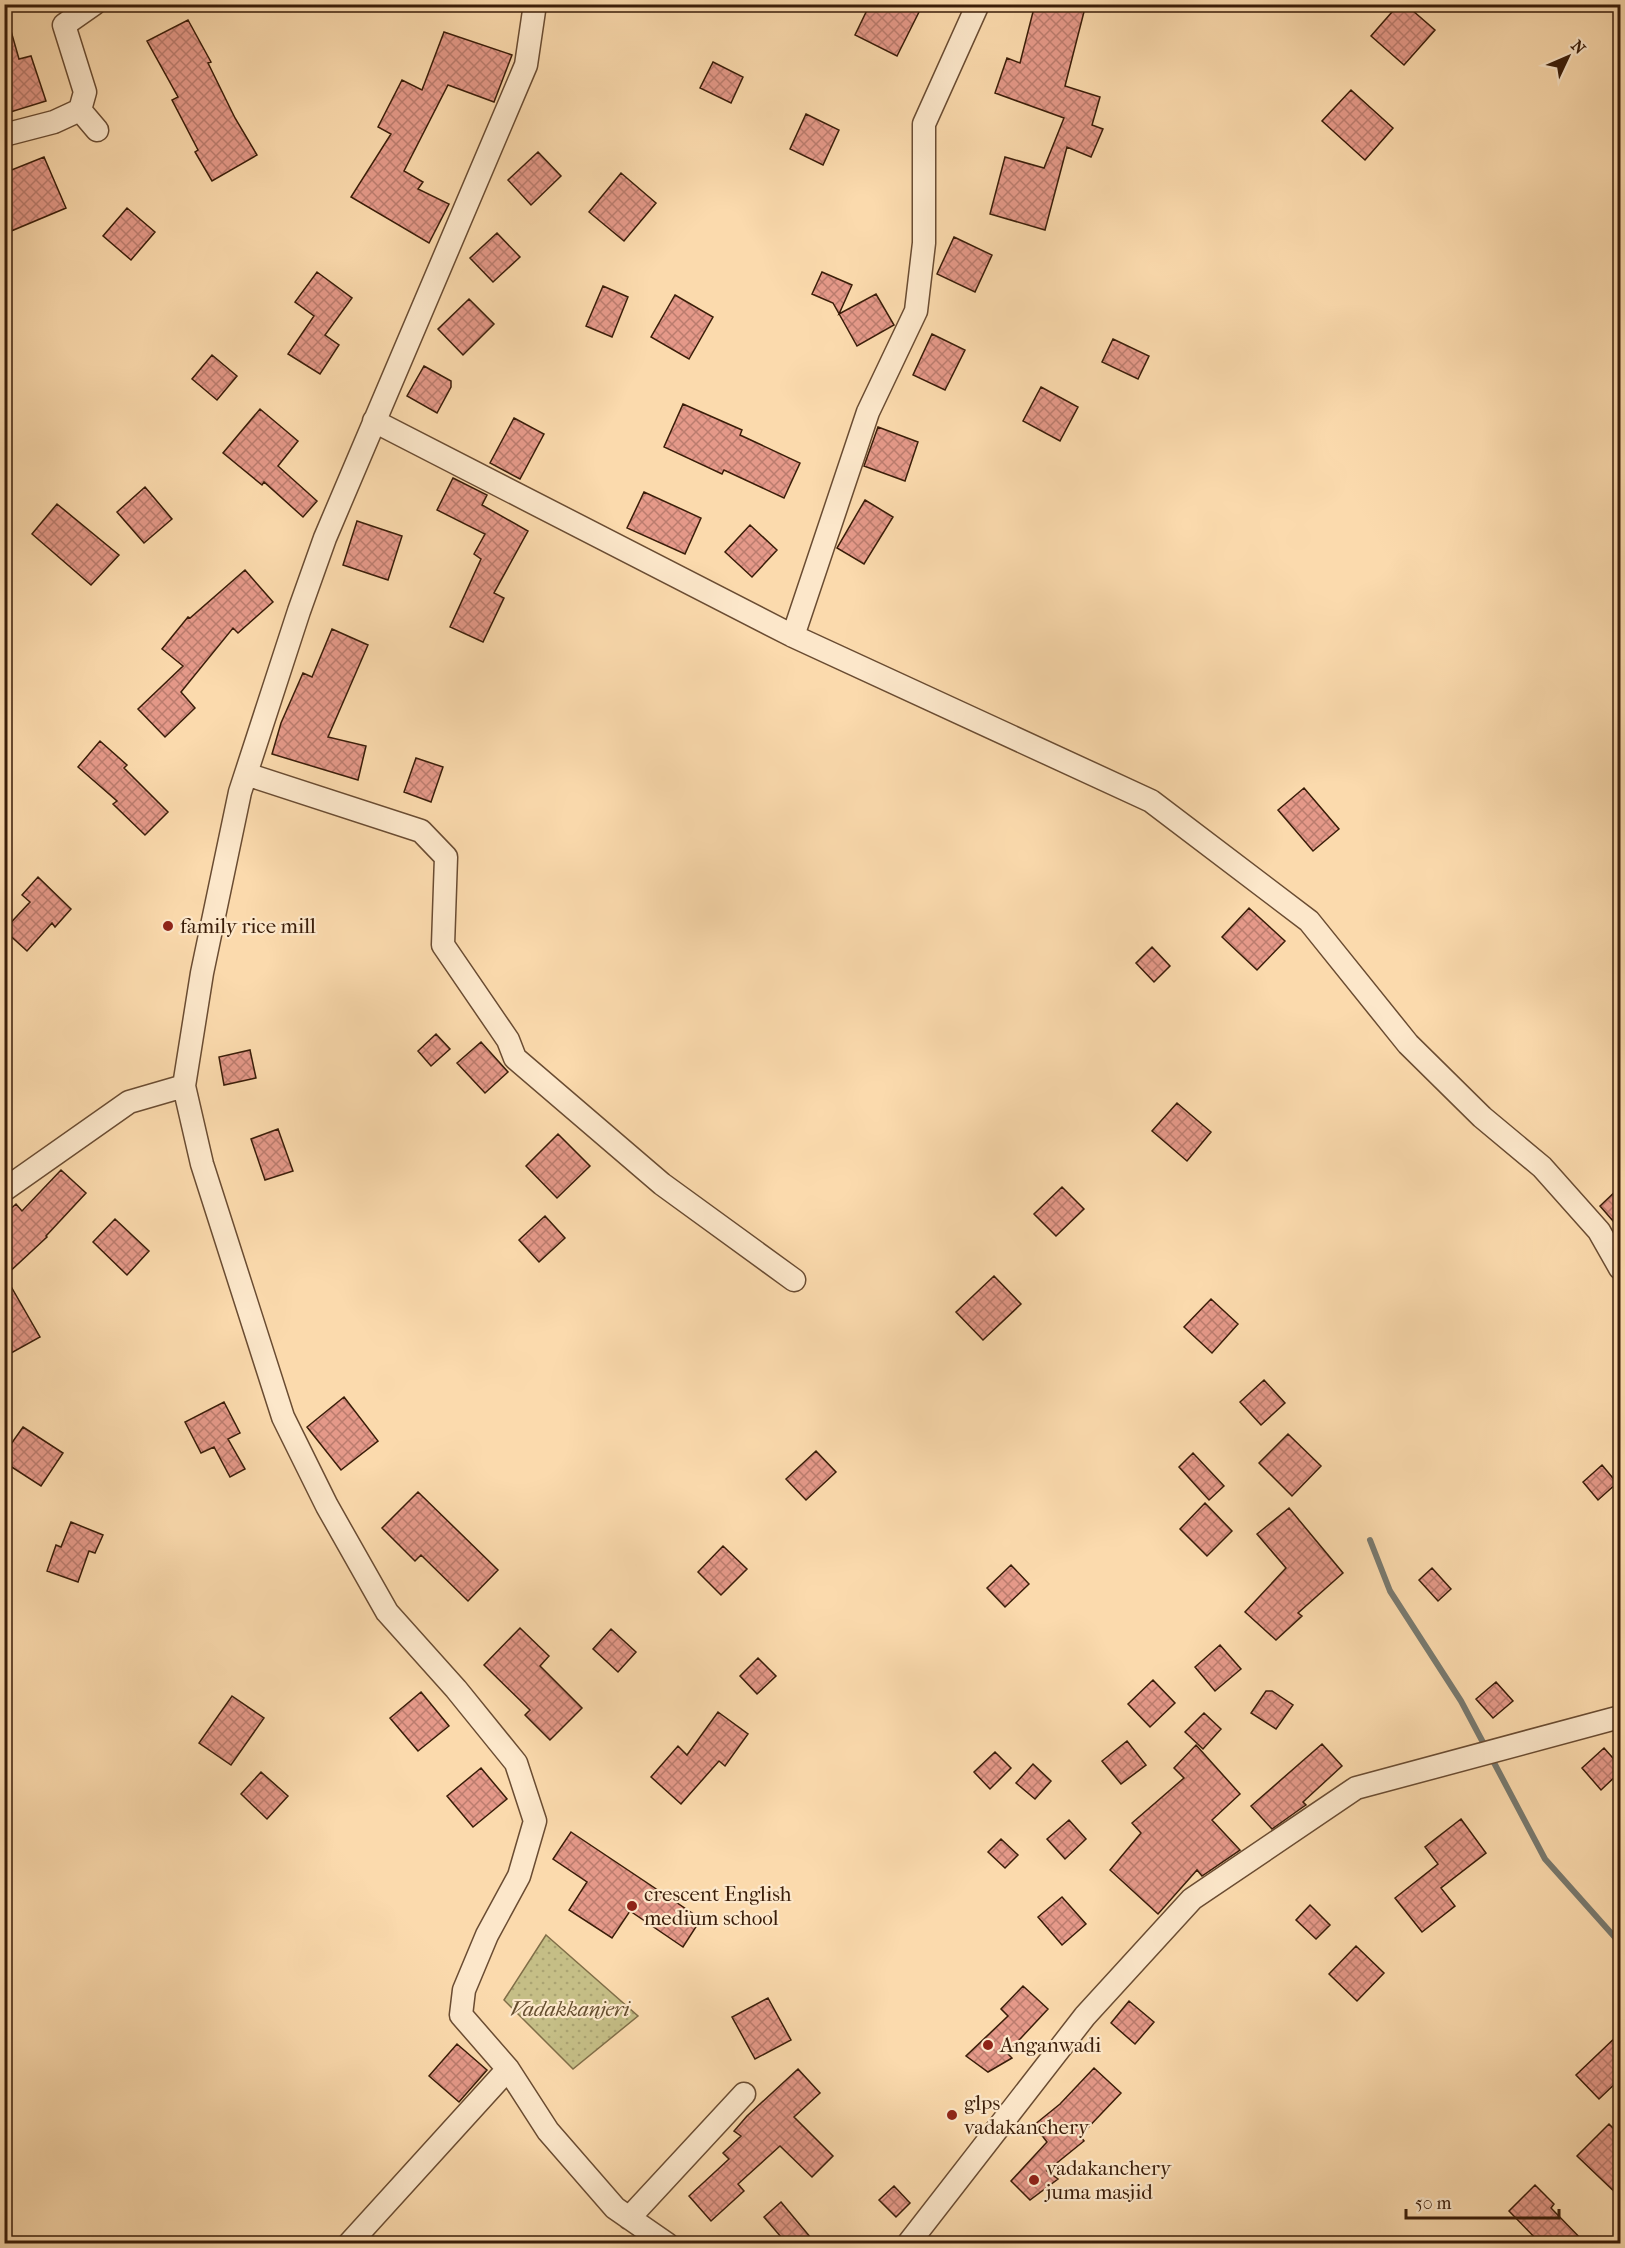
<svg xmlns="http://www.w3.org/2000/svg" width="1625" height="2248" font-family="'IM FELL French Canon',serif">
	<defs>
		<pattern id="park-dots" width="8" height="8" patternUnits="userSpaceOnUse" patternTransform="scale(1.5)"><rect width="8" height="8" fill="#c5be86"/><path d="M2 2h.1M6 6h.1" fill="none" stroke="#aaa372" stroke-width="1.8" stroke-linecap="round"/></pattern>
		<pattern id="building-cross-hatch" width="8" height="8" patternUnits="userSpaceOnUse" patternTransform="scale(1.5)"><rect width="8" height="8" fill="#e59989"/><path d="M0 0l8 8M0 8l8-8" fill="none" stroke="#bb7c6e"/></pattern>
	</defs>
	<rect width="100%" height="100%" fill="#fbdaad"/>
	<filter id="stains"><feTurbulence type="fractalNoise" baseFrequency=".00333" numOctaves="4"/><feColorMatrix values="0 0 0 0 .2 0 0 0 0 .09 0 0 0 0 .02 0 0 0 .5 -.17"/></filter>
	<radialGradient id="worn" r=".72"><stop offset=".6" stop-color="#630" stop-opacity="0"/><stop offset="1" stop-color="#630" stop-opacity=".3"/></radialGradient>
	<path fill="url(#park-dots)" stroke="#806e48" stroke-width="1.5" d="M546,1935L638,2016L573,2069L504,2000Z"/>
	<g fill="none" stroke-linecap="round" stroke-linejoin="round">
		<path stroke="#787a70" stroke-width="6" d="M1370,1540L1390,1591L1461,1701L1486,1748
			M1491,1757L1545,1859L1620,1943"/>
	</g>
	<path fill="url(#building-cross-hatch)" stroke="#3a1d09" stroke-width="1.5" d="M870,4H923L897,56L855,35Z
		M1035,4H1086L1065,86L1100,97L1092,125L1103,129L1091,157L1067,147L1045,230L990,214L1005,157L1044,168L1064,118L995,93L1007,58L1020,63Z
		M1399,4H1405L1435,30L1404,65L1371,36Z
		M188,20L211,62L208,63L235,118L257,155L212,181L195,152L198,150L172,100L178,97L147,41Z
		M9,24L19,59L31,56L46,101L4,114V25Z
		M444,32L512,55L494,102L448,85L404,171L423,182L418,189L449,204L429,243L351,197L391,134L378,127L402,80L422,90Z
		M713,62L743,77L731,103L700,88Z
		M1351,90L1393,128L1365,160L1322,121Z
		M806,114L839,130L823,165L790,149Z
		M538,152L561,176L531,205L508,180Z
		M44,157L66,208L4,234V173Z
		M621,173L656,203L624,241L589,212Z
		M127,208L155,232L131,260L103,236Z
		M497,233L520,257L493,282L470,258Z
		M954,237L992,255L975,292L937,274Z
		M317,272L352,298L325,335L339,345L320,374L288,354L314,316L295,302Z
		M822,272L852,285L839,314L876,294L894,325L857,346L833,303L812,294Z
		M603,286L628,297L612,337L586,326Z
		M675,295L713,317L689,359L651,337Z
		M469,299L494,324L463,355L438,329Z
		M932,334L965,350L945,390L913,375Z
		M1113,339L1149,356L1138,379L1102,362Z
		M212,355L237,376L217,400L192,379Z
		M424,366L451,381V387L437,413L407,396Z
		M1041,387L1078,407L1060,441L1023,421Z
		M683,404L742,430L740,435L800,463L784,498L724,470L722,474L664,447Z
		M260,409L298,441L278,466L317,501L303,517L264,482L262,485L223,453Z
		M514,418L544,434L520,479L490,463Z
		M878,427L918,442L905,481L864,466Z
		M453,478L487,495L482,505L528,531L494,593L504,598L483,642L450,627L481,559L474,554L485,534L437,510Z
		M145,487L172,519L144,543L117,512Z
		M644,492L701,518L685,554L627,528Z
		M865,500L893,517L864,564L837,548Z
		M57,504L119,555L91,585L32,534Z
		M357,521L402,536L388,580L343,565Z
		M750,525L777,550L752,577L725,552Z
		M245,570L273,602L238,633L233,628L181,692L195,708L165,737L138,709L183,666L162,649L188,617L190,618Z
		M332,629L368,645L328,737L366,746L358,780L272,754L281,723L303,673L312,677Z
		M100,741L127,765L124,768L168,812L145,835L113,804L117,801L78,767Z
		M416,758L443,767L431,802L404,792Z
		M1304,788L1339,829L1313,851L1278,810Z
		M38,877L71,909L55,927L52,923L27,951L4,930L30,902L22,895Z
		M1249,908L1285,941L1257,970L1222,937Z
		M1152,947L1170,966L1154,982L1136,963Z
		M436,1034L450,1049L431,1066L418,1051Z
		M481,1042L508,1072L485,1093L457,1063Z
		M250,1050L256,1078L224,1085L219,1057Z
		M1177,1103L1211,1132L1187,1161L1152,1131Z
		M278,1129L293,1171L265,1180L251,1139Z
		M558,1134L590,1166L557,1198L526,1166Z
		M61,1170L86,1193L46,1236L47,1237L5,1276L40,1337L4,1357V1215L16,1204L22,1211Z
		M1062,1187L1084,1209L1056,1236L1034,1214Z
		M1620,1187V1229L1600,1206Z
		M545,1216L565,1238L539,1262L519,1240Z
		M115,1219L149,1251L127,1275L93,1242Z
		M994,1276L1021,1304L983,1340L956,1312Z
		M1211,1299L1238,1324L1212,1353L1184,1327Z
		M1264,1380L1285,1403L1261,1425L1240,1402Z
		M344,1397L378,1441L341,1470L307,1427Z
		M224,1402L240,1433L228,1439L245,1469L230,1477L214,1447L201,1453L185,1422Z
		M23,1427L63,1453L41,1486L4,1462V1454Z
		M1288,1434L1321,1466L1292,1496L1259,1463Z
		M816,1451L836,1472L806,1500L786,1479Z
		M1193,1453L1224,1486L1209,1500L1179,1467Z
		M1602,1465L1617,1483L1598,1500L1583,1482Z
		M418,1492L498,1570L468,1601L421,1555L415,1561L382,1528Z
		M1205,1503L1232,1531L1207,1556L1180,1529Z
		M1289,1508L1343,1573L1298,1613L1302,1616L1276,1640L1245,1612L1286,1568L1257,1534Z
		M71,1522L103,1535L95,1553L89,1551L78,1582L47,1571L56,1545L61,1547Z
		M723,1546L747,1569L721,1595L698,1572Z
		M1011,1565L1029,1584L1005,1607L987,1588Z
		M1432,1568L1451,1589L1438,1601L1419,1580Z
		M520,1628L549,1656L540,1666L582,1708L550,1740L525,1715L530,1710L484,1665Z
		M611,1629L636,1652L618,1672L593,1649Z
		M1220,1645L1241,1669L1215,1691L1195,1667Z
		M758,1658L776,1676L757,1694L740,1676Z
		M1153,1680L1175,1703L1150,1727L1128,1704Z
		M1496,1682L1513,1701L1493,1718L1476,1699Z
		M1266,1691H1272L1293,1705L1276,1729L1251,1713Z
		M421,1692L449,1726L418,1751L390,1718Z
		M232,1696L264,1718L231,1765L199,1743Z
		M718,1712L748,1734L725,1766L719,1761L681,1804L651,1777L678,1746L687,1755Z
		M1204,1713L1221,1729L1203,1749L1185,1732Z
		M1127,1741L1146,1765L1121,1784L1102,1761Z
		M1322,1744L1342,1766L1303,1802L1306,1805L1303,1807L1272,1829L1251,1806Z
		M1196,1745L1240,1794L1212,1820L1240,1850L1202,1876L1197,1870L1158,1914L1110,1870L1141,1833L1132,1823L1184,1778L1174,1768Z
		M1604,1748L1620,1766V1772L1601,1790L1582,1768Z
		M995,1752L1011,1768L990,1789L974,1772Z
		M1033,1764L1051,1781L1035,1799L1016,1783Z
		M481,1768L507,1799L473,1827L447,1796Z
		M261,1772L288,1796L267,1819L241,1794Z
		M1461,1819L1486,1853L1441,1888L1455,1906L1422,1932L1395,1898L1438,1864L1425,1847Z
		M1069,1820L1086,1839L1065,1859L1047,1839Z
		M571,1832L701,1919L683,1947L630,1911L612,1938L569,1910L587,1882L553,1859Z
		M1001,1839L1018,1855L1005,1868L988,1852Z
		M1062,1897L1086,1924L1062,1945L1038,1917Z
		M1310,1905L1330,1925L1316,1939L1296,1920Z
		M1356,1946L1384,1973L1357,2001L1329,1974Z
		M1023,1986L1048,2009L1007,2053L1012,2058L988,2072L966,2056L1008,2016L1001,2009Z
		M768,1998L791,2040L755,2059L732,2017Z
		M1129,2001L1154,2022L1135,2044L1111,2023Z
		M1620,2033V2079L1599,2099L1576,2075Z
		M457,2044L487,2070L459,2102L429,2076Z
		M1094,2068L1121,2093L1080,2136L1084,2141L1047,2171L1058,2179L1030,2200L1011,2181L1047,2142L1034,2125L1060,2104Z
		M798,2069L820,2093L794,2117L833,2156L812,2177L780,2146L738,2184L744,2191L711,2221L689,2196L729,2159L723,2153L741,2136L734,2131L747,2116Z
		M1609,2124L1620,2135V2197L1577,2156Z
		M1535,2185L1554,2204L1551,2208L1586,2244H1541L1509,2211Z
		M894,2186L910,2203L896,2217L879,2200Z
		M781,2202L816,2244H787L764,2217Z"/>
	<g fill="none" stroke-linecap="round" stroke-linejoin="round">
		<defs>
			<path id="minor" d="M535,4L526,65L325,538L299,611L240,792L202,973L184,1086L202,1164L283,1417L327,1506L387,1612L456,1689L516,1763L535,1821L519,1876L487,1935L464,1990L461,2015L508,2069L548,2131L615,2208L667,2244
				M80,110L97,130
				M4,135L54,122L80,110L85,92L64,25L94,4
				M374,421L793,636L1151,801L1309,921L1408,1044L1482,1117L1542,1167L1599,1231L1620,1268
				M793,636L868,412L916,311L924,243V124L978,4
				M246,774L421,831L446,857L443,945L508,1040L515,1058L662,1184L794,1280
				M4,1190L129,1102L184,1086
				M629,2218L744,2094
				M349,2244L508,2069
				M908,2244L1085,2016L1192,1899L1356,1788L1620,1717"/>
		</defs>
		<use href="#minor" stroke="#6a4c32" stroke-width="25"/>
		<use href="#minor" stroke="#fce7ca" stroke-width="22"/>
	</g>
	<g fill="#8f2418" stroke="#fce7ca" stroke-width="2">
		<circle cx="168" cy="926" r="6"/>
		<circle cx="632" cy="1906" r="6"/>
		<circle cx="988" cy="2045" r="6"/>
		<circle cx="952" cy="2115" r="6"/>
		<circle cx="1034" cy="2180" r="6"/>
	</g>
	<g text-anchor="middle" stroke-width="4.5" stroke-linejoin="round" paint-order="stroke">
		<g font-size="21" fill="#3a1d09" stroke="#fce7ca" text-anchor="start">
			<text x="180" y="933">family rice mill</text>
			<text x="644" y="1901">crescent English<tspan x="644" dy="24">medium school</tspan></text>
			<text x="1000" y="2052">Anganwadi</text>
			<text x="964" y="2110">glps<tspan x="964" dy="24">vadakanchery</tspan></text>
			<text x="1046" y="2175">vadakanchery<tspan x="1046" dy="24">juma masjid</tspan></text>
		</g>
		<g font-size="21" font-style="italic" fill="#644d2e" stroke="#fce7ca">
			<text x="570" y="2016">Vadakkanjeri</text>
		</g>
	</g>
	<rect width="1625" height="2248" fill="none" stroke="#fbdaad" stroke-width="24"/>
	<rect x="6" y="6" width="1613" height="2236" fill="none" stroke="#3a1d09" stroke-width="3"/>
	<rect x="12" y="12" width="1601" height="2224" fill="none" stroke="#3a1d09" stroke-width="1.5"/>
	<g transform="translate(1568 57) rotate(46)" stroke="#fce7ca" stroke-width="4.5" paint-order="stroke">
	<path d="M0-4.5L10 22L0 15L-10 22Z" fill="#3a1d09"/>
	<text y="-9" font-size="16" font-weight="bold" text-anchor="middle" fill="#3a1d09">N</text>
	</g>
	<path d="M1406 2209v9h153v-9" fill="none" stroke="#3a1d09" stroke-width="3"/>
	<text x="1415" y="2209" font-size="18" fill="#3a1d09" stroke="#fce7ca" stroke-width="4.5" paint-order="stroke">50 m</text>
	<rect width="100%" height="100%" filter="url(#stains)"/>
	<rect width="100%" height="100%" fill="url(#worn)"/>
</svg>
